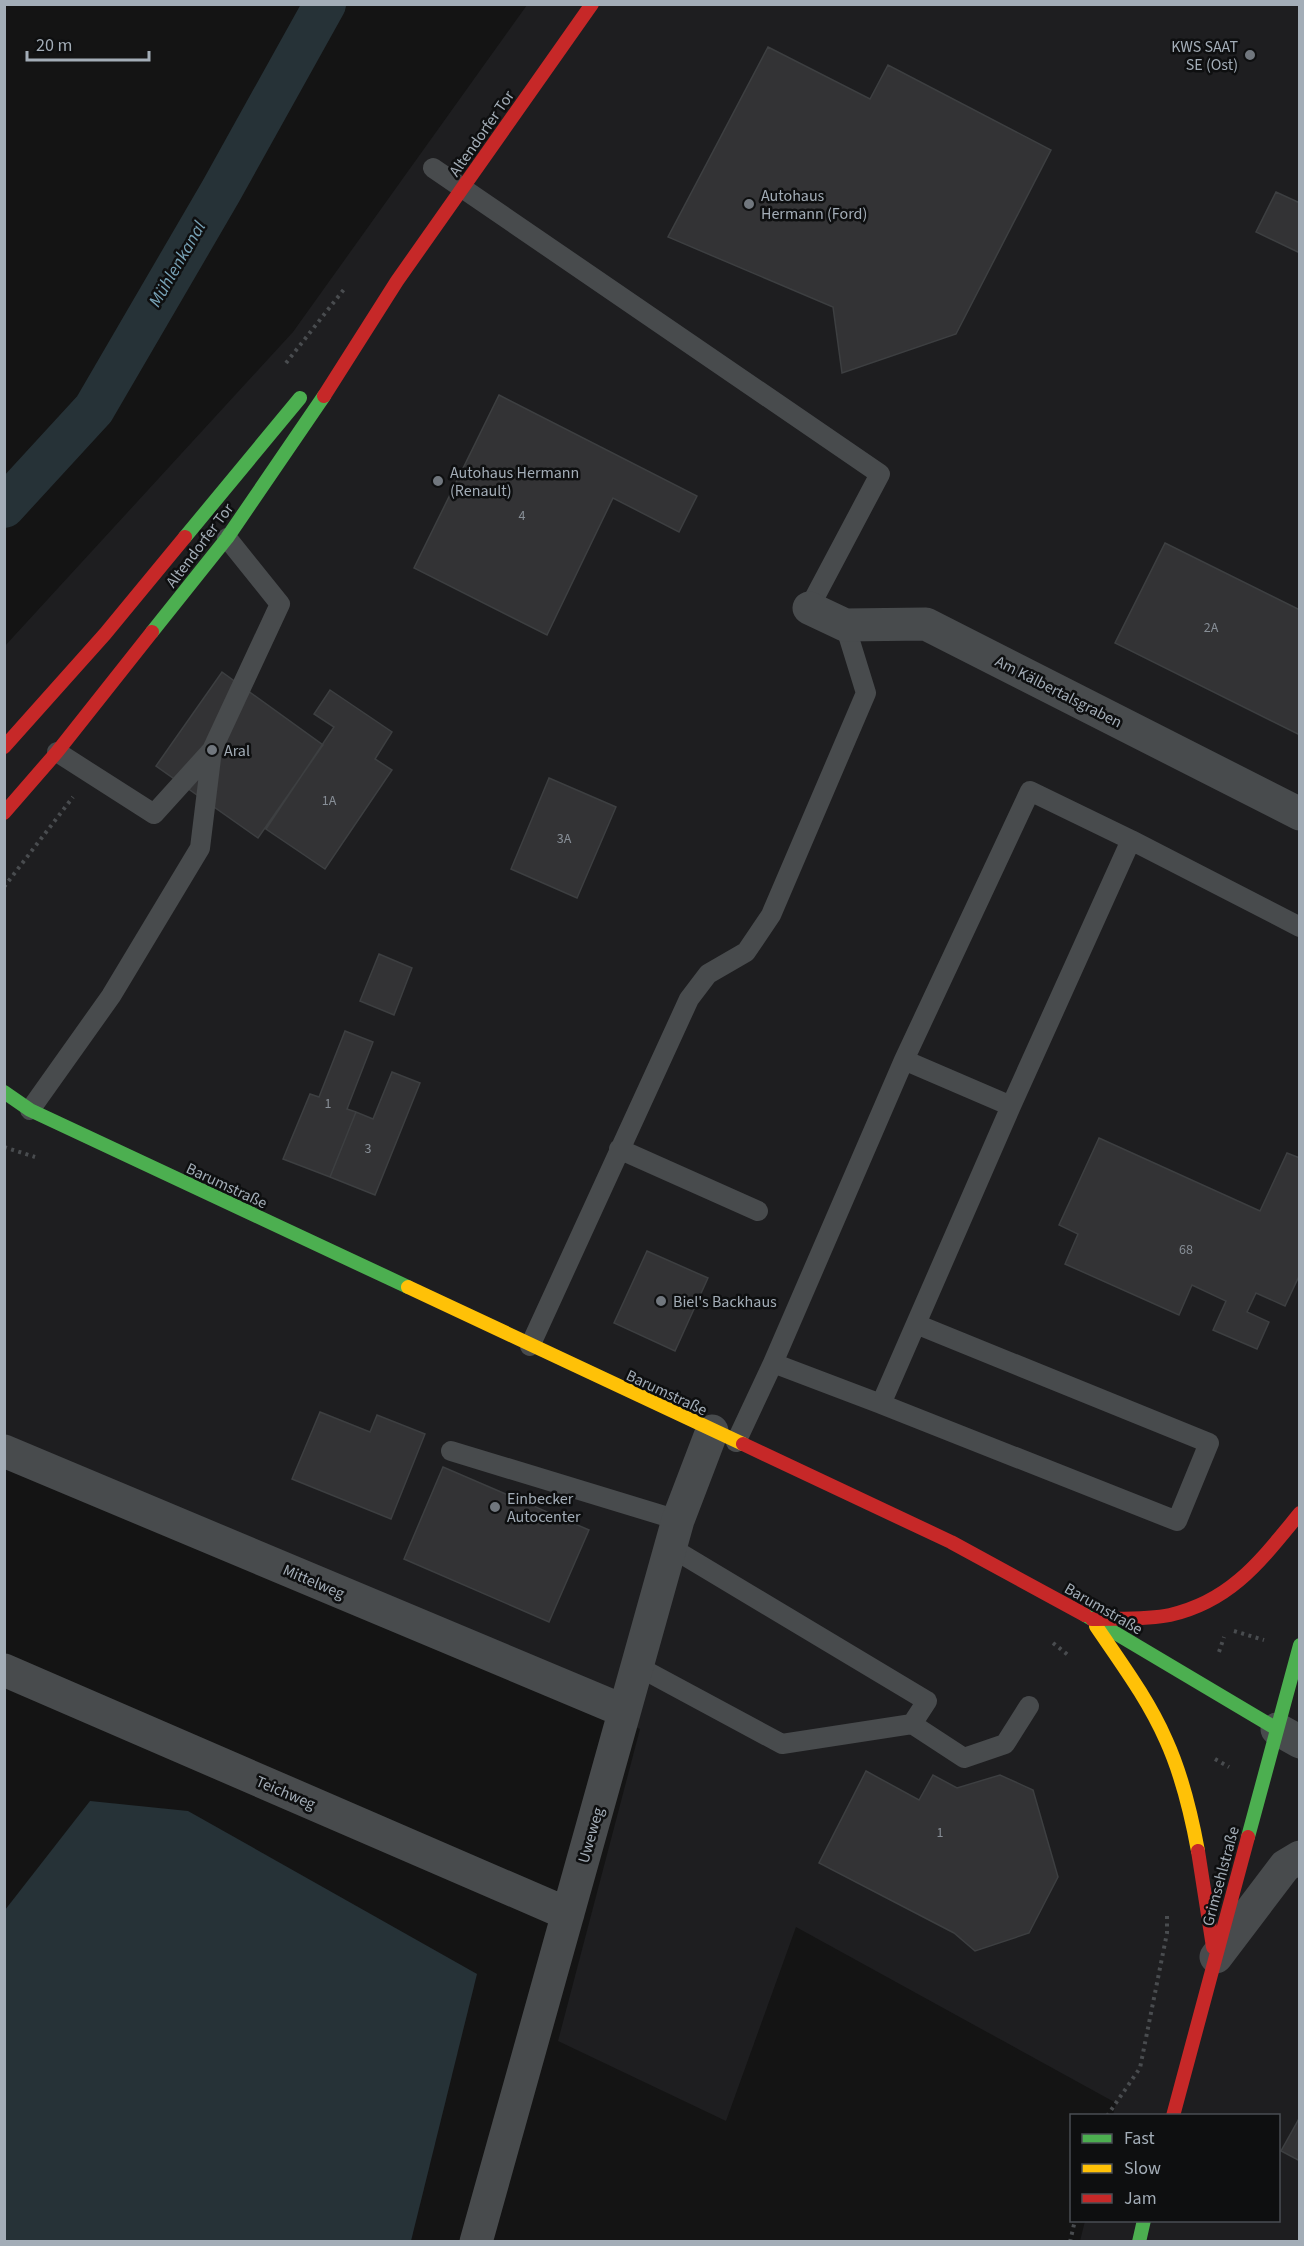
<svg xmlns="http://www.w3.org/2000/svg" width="1304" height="2246" font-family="'Source Sans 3',sans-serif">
	<rect width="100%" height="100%" fill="#141414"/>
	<path fill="#1e1e20" d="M527,5H1299V2241H1080L1085,2221L1278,2220V2116L1113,2115L1116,2103L796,1927L726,2121L558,2041L640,1729L5,1449L4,647L293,332Z"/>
	<path fill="#263237" d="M90,1801L188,1811L477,1974L411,2241H5V1910Z"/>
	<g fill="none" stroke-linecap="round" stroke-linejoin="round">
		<path stroke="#263237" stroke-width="42" d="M4,507L94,409L221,191L325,4"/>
	</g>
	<path fill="#333335" stroke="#3d3f41" stroke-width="1.5" d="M768,47L870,99L888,65L1051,150L956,334L842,373L833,307L668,237Z
		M1276,192L1300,203V253L1256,232Z
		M499,395L697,496L679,532L613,498L547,635L414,568Z
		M1165,543L1300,610V735L1115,643Z
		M222,672L323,745L258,838L156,766Z
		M330,690L392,732L375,759L392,770L325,869L266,829L334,727L314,714Z
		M549,778L616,807L577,898L511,869Z
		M379,954L412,968L394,1015L360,1001Z
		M345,1031L373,1042L347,1109L356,1112L330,1177L283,1159L310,1094L319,1097Z
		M392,1072L420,1083L375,1195L330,1177L356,1112L373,1119Z
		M1099,1138L1260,1211L1287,1153L1300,1158V1274L1285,1306L1256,1293L1247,1312L1269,1322L1257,1349L1213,1330L1226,1301L1192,1285L1179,1315L1065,1264L1078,1234L1059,1225Z
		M647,1251L708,1278L675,1351L614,1323Z
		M320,1412L370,1432L377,1415L425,1434L391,1519L292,1479Z
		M443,1467L589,1530L549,1622L404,1559Z
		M866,1771L919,1800L933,1775L957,1788L1000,1775L1033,1790L1058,1877L1029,1933L975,1951L954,1933L819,1863Z
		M1300,2117V2161L1281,2151Z"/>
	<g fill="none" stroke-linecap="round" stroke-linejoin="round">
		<path stroke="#494c4f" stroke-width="4" stroke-dasharray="3 4.5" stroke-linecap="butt" d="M286,363L345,288
			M4,887L73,797
			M4,1147L35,1157
			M1234,1631L1264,1640
			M1053,1643L1068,1655
			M1219,1652L1224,1637
			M1215,1759L1229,1767
			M1107,2116L1140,2068L1167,1933V1912
			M1070,2242L1075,2220"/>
		<path stroke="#484b4d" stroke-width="20" d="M433,168L880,474L809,608
			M57,752L154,814L212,750L280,604L227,538
			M904,1060L1011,1106
			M30,1110L111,996L200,848L212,750
			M619,1149L758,1211
			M530,1346L689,999L708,974L746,952L771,915L866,693L845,625
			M773,1363L904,1060L1030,791L1131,840
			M881,1404L1177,1521L1209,1443L916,1324
			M736,1442L773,1363L881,1404L1011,1106L1131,840L1300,927
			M451,1451L678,1520
			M637,1666L782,1744L912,1724L927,1701L670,1547
			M912,1724L964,1758L1005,1744L1029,1706"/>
		<path stroke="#484b4d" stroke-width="33" d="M809,608L845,625L926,624L1300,814
			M4,1451L624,1711
			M4,1670L568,1914
			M1277,1729L1300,1742
			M1216,1957L1285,1866L1300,1857
			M476,2242L678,1520L712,1431"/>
		<path stroke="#4caf50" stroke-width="14" d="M185,537L300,398
			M152,632L227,538L324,396
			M4,1092L30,1110L408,1287
			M1085,1615L1277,1729
			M1248,1837L1300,1645
			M1139,2242L1144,2220"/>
		<path stroke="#ffc107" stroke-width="14" d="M408,1287L743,1444
			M1096,1626C1121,1663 1148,1699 1166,1740C1182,1775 1191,1813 1198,1851"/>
		<path stroke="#c62828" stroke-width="14" d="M324,396L397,281L592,4
			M4,747L105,634L185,537
			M4,813L57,752L152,632
			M743,1444L951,1542L1085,1615
			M1092,1619C1116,1618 1147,1620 1170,1615C1232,1601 1262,1559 1300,1513
			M1198,1851L1213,1947
			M1173,2116L1248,1837"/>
	</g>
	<g fill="#71777e" stroke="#0e0f10" stroke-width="2">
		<circle cx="1250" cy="55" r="6"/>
		<circle cx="749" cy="204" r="6"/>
		<circle cx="438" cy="481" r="6"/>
		<circle cx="212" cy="750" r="6"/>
		<circle cx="661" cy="1301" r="6"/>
		<circle cx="495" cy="1507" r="6"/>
	</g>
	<g text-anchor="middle" stroke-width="5" stroke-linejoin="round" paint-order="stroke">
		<g font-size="14" fill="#878e96">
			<text x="522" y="520">4</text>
			<text x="1211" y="632">2A</text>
			<text x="329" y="805">1A</text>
			<text x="564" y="843">3A</text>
			<text x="328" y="1108">1</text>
			<text x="368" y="1153">3</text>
			<text x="1186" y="1254">68</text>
			<text x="940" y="1837">1</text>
		</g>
		<g font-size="16" fill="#a3adb7" stroke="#0e0f10" text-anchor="start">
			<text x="1238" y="52" text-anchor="end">KWS SAAT<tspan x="1238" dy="18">SE (Ost)</tspan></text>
			<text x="761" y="201">Autohaus<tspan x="761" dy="18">Hermann (Ford)</tspan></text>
			<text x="450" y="478">Autohaus Hermann<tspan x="450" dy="18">(Renault)</tspan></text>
			<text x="224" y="756">Aral</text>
			<text x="673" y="1307">Biel's Backhaus</text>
			<text x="507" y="1504">Einbecker<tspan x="507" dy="18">Autocenter</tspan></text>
		</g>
		<g font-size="16" fill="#a3adb7" stroke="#0e0f10">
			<text transform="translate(481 133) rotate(-55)" y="6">Altendorfer Tor</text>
			<text transform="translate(199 545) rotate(-53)" y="6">Altendorfer Tor</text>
			<text transform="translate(1059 691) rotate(27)" y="6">Am Kälbertalsgraben</text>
			<text transform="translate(227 1185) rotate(25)" y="6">Barumstraße</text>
			<text transform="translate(667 1392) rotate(25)" y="6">Barumstraße</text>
			<text transform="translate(314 1581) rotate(23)" y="6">Mittelweg</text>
			<text transform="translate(1104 1608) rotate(30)" y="6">Barumstraße</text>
			<text transform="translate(286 1792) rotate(23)" y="6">Teichweg</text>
			<text transform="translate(590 1835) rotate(-74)" y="6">Uweweg</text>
			<text transform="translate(1220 1876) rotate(-75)" y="6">Grimsehlstraße</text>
		</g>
		<g font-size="18" font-style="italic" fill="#77a2b6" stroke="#0e0f10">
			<text transform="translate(177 264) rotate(-60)" y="6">Mühlenkanal</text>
		</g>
	</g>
	<rect width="1304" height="2246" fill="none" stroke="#a3adb7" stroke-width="12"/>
	<rect x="1070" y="2114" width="210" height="108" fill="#0e0f10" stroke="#4a4e53" stroke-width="1.5"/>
	<rect x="1082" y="2134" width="30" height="9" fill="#4caf50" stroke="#4a4e53" stroke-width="1.5"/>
	<text x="1124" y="2144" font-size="18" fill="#a3adb7">Fast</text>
	<rect x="1082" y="2164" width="30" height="9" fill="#ffc107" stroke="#4a4e53" stroke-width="1.5"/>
	<text x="1124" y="2174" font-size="18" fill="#a3adb7">Slow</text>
	<rect x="1082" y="2194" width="30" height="9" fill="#c62828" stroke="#4a4e53" stroke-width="1.5"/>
	<text x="1124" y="2204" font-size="18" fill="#a3adb7">Jam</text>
	<path d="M27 51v9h122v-9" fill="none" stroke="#a3adb7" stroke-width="3"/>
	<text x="36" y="51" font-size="18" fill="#a3adb7" stroke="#0e0f10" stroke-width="4.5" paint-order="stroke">20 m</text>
</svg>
